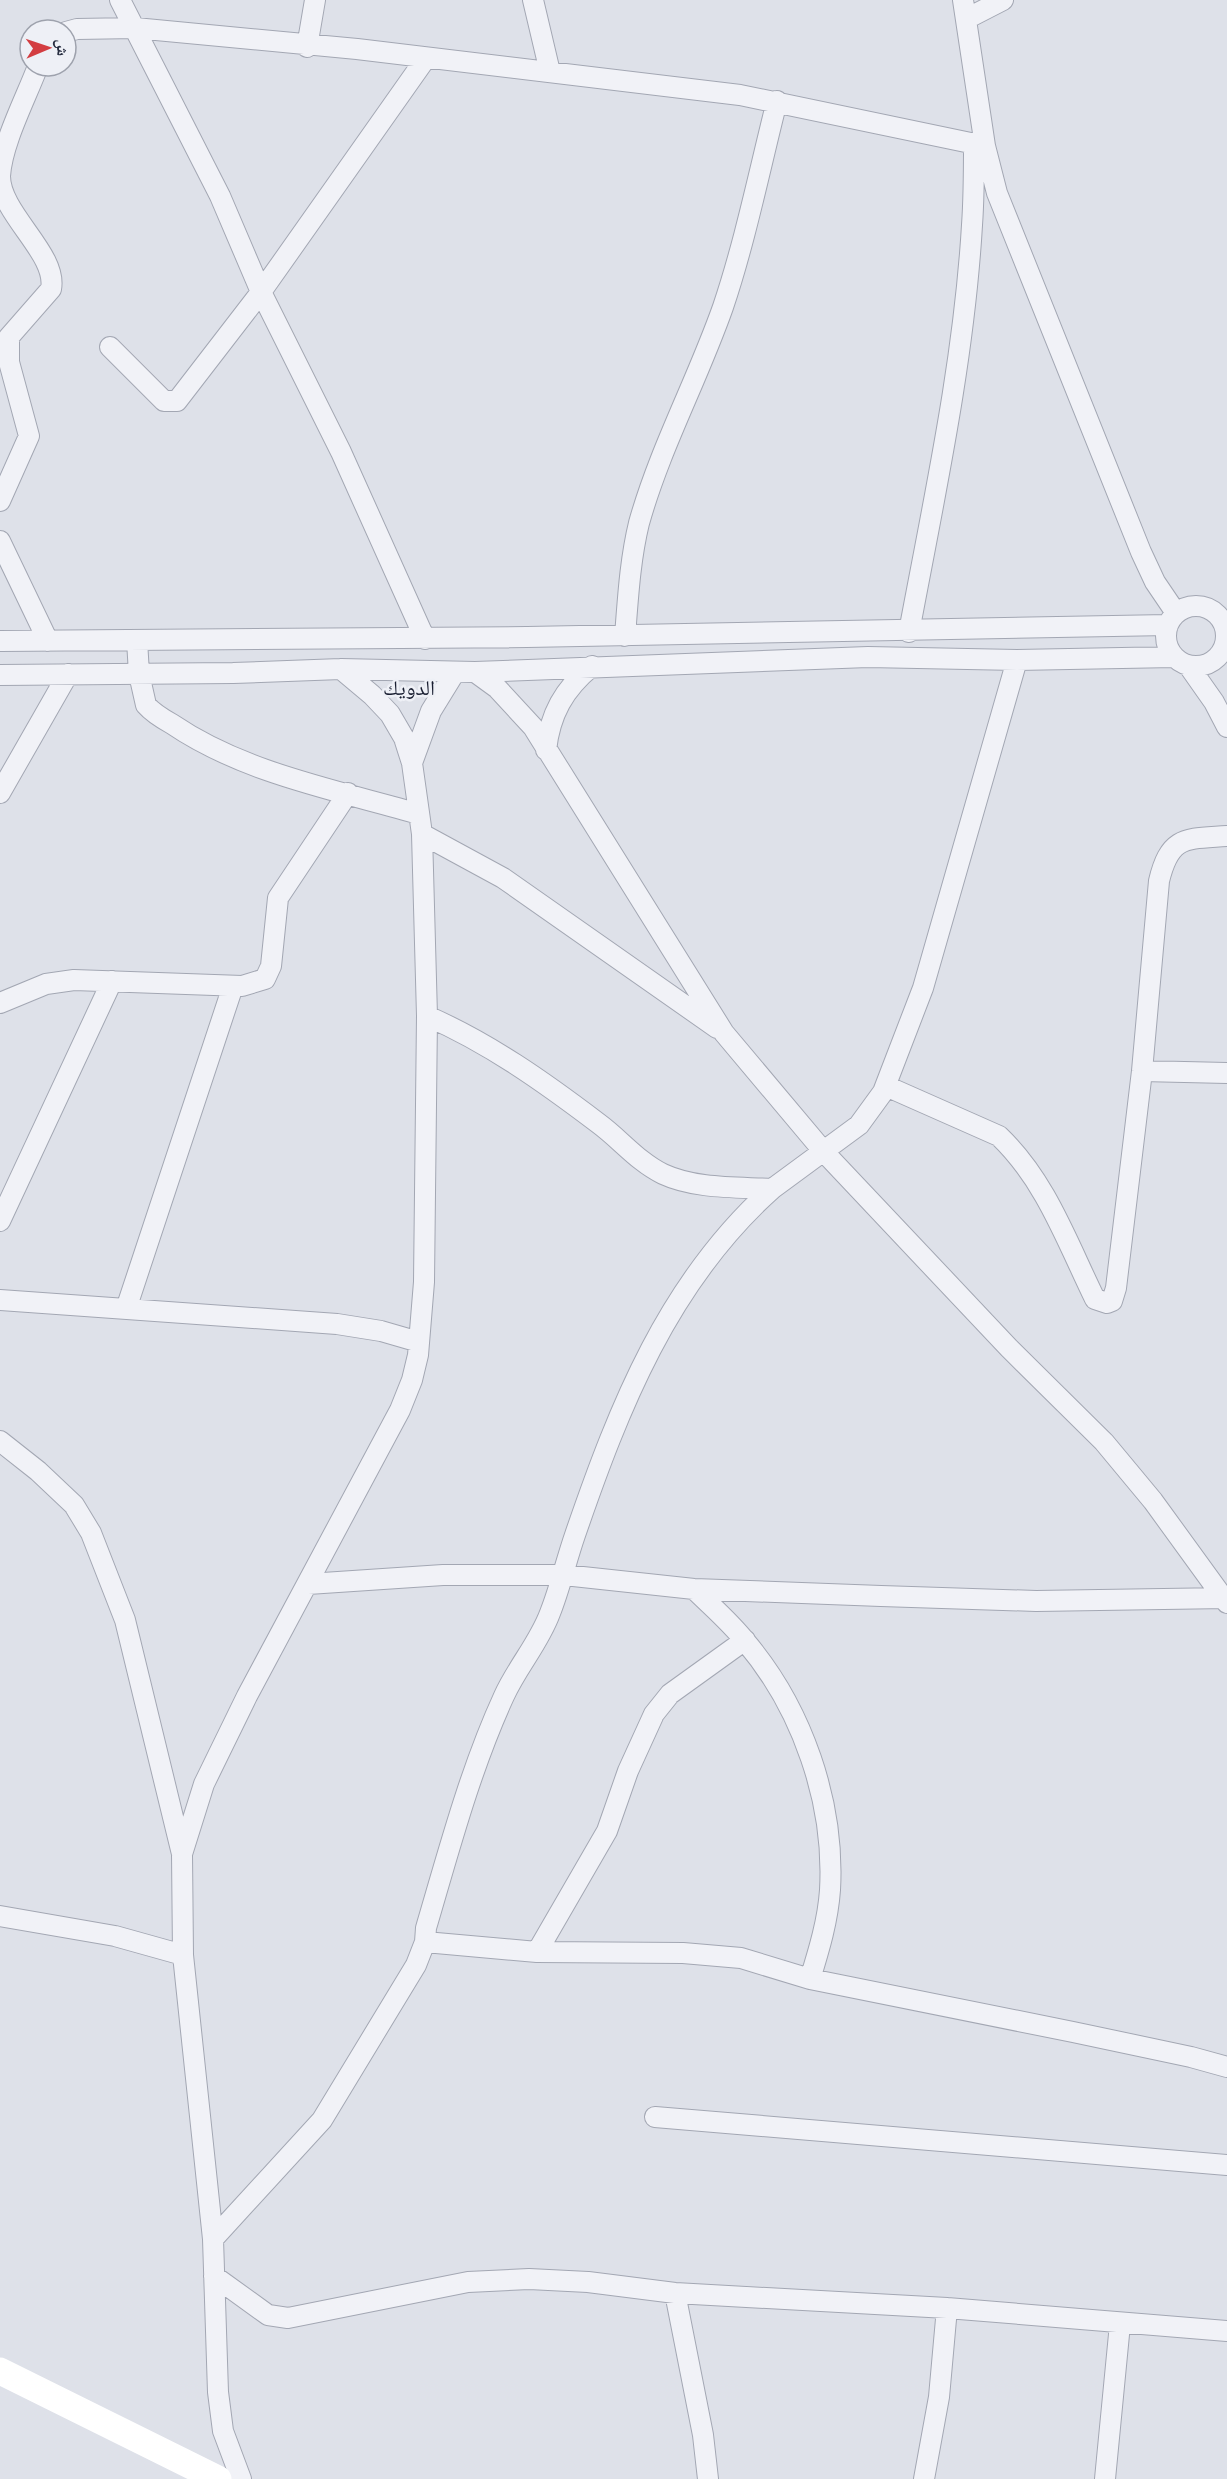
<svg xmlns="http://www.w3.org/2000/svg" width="1227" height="2479" font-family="Inter,'Noto Naskh Arabic',sans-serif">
	<rect width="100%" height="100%" fill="#dee1e9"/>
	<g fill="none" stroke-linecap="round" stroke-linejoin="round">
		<defs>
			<path id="street" d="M120,0L220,196L261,292L341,452L425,639
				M533,0L550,72
				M963,0L985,146L997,193L1141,552L1155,582L1176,613
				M966,19L1003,0
				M66,32L77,29L135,28L357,49L740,95L985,146
				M307,47L315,0
				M110,347L164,401H177L261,292L426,58
				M0,501L29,436L9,362V337L51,289C58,254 0,214 0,176C2,143 26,98 38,66
				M0,541L48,641
				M1166 636a30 30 0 1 1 60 0a30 30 0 1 1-60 0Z
				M909,632C934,498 964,362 972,225C974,198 974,170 974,143
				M625,636C628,598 630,560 639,523C660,448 697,381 723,307C745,242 760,168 777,101
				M137,640L139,674L146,705C153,713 163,719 172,724C244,773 336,790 419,814
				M0,641L527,637L1168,625
				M1188,665L1214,702L1227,727
				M475,672L497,688L533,727L724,1033L824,1152L1009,1348L1104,1442L1153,1501L1227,1603
				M0,675L233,673L341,669L475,672L868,657L1017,660L1174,657
				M546,750C550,714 564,689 592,666
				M412,763L431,711L455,672
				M0,793L68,674
				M422,834L503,878L717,1028
				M0,1003L46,984L74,980L242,986L265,979L271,966L278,898L348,793
				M427,1016C489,1043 544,1082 598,1123C620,1139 638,1162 663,1174C695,1189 737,1187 772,1189L859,1125L883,1092L923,988L1017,660
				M1142,1071L1227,1073
				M886,1086L999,1136C1046,1181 1067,1242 1095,1299L1107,1303L1112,1301L1116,1288L1142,1071L1159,881C1170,835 1186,839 1227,836
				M0,1221L112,981
				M0,1300L337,1324L381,1331L419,1342
				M126,1309L233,986
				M0,1441L38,1471L74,1505L91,1533L125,1620L182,1854
				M308,1584L443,1575H564L694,1589L881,1596L1036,1601L1227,1598
				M694,1589C711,1606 730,1622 745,1641C802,1708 835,1802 830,1890C828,1920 819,1950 810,1979
				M0,1916L115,1936L183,1955L213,2239
				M425,1942L426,1928C449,1850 470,1770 504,1696C517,1667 539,1643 550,1613C560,1588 566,1561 575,1535C619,1407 668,1282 772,1189
				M537,1952L607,1831L628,1771L654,1714L670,1694L745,1640
				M183,1955L182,1854L204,1784L247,1696L400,1410L412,1380L418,1355L424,1282L427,1016L422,834L412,763L404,738L390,714L372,695L341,669
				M655,2117L1227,2165
				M214,2276L268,2315L288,2318L468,2282L529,2279L588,2282L675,2293L947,2308L1227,2331
				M675,2293L703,2435L708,2479
				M241,2479L223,2431L218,2392L213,2239L322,2120L416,1965L425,1942L537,1952L683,1953L741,1958L810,1979L1073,2032L1191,2057L1227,2067
				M924,2479L939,2397L947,2308
				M1105,2479L1120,2324"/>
		</defs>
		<use href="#street" stroke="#a3a7b3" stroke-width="22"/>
		<use href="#street" stroke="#f1f2f7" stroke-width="20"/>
		<path stroke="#fff" stroke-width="27" d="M0,2371L218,2479"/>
	</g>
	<g text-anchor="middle" stroke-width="5" stroke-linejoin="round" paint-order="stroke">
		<g font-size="21" fill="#191e31" stroke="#eef0f6">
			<text x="409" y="695">الدويك</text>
		</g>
	</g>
	<g transform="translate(48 48) rotate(88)"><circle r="28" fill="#eef0f6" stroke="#9ea2ad" stroke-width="1.5"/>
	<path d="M0-4.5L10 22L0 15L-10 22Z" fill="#d33d41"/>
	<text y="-9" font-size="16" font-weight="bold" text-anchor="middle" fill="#272d40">ش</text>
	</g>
</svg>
